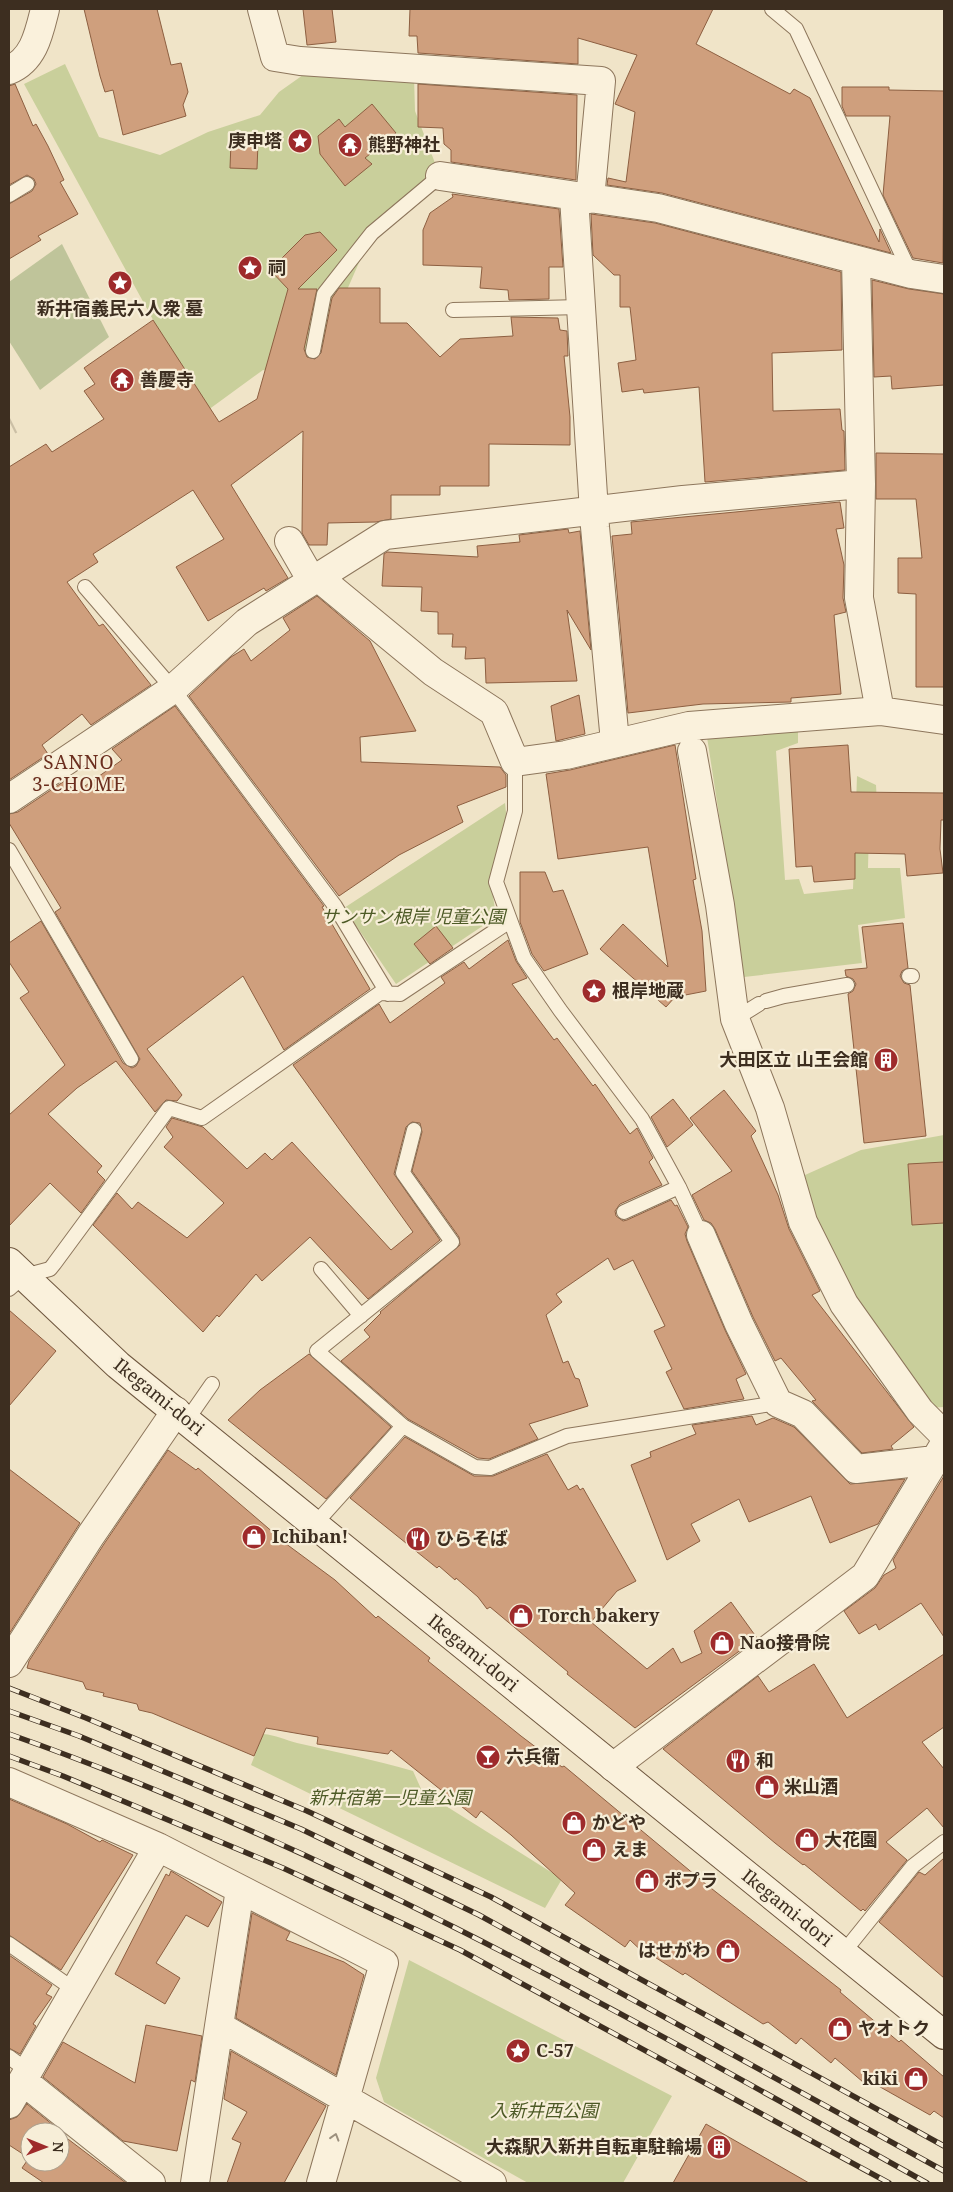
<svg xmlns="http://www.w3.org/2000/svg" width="953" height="2192" font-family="'Noto Serif','Noto Sans JP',serif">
	<rect width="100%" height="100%" fill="#f0e4c8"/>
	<path fill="#c9cf9b" d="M65,64L99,137L160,155L208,132L260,115L279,92L303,75L414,77L415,111L440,176L372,233L307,381L263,370L204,413L24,84Z
		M798,719V743L776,751L785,880L799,879L804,894L853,889L857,776L876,785L878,823L869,829L868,868H900L905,918L858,925L862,963L744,977L705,724Z
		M505,803L507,821L491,882L496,917L396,984L344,908Z
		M944,1135V1162L908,1165L912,1225L944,1223V1407L927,1408L845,1299L796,1179L861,1150Z
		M263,1734C276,1735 285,1740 297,1743C336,1752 375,1760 413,1771L422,1791L562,1879L545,1908L251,1765Z
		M409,1960L672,2096L623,2183H528L384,2102L376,2078Z"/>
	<path fill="#bfc49a" d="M62,244L109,337L40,390L9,341V282Z"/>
	<path fill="#cf9f7d" stroke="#8d5f41" d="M84,9H157L171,65L181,63L188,92L183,105L186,116L123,135L113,90L105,92L100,76Z
		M303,9H332L336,42L307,45Z
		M410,9H713L696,44L790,94L794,89L810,98L879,242L880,229L891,253L662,193L607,185L608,178L626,182L635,112L615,104L637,55L578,38V64L418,53L417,36H409Z
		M15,84L33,126L36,124L48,146L64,180L60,182L78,214L38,236L41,240L9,259V204L32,191L36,184L34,179L27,175L9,185V86Z
		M418,84L577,95L576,180L451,162V150L444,144L443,128L418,127Z
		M842,87H889V90L944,91L943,263L913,258L883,195L890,116H846L842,106Z
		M372,104L396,133L365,158L372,164L345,186L320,154L318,136L339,119L345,127Z
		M231,142L258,143L257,169L230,168Z
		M452,194L559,209L563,267H549V299L509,300L508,290L480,288L482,267L423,265V230L430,213L453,197Z
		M591,214L655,223L841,272L842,350L772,353L773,411L840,409L842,430L844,431L845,470L705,482L699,387L644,393L643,389L622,392L618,363L636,360L630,307H620V275H614L593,255Z
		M320,232L337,250L298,289H317L304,349L307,357L315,359L321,353L332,298L339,288H380V323H407L440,357L460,339L513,336L511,317L558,318L560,330L567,331L568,356H564L570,417V445L489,444V486H440V495H391V519L376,522L328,523L327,545H309L302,533L303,431L231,485L288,578L266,591L264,588L208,621L176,567L224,539L193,490L93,554L98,562L67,582L99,626L103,624L151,685L91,725L82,714L42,745L48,754L9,780V467L46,444L52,452L104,419L84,391L95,384L84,368L153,320L219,422L257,399L288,289L270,270L305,235Z
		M872,280L909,289L944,294V385L892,389L891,376L874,377Z
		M876,453L944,454V687H916V594L898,593V558H922L916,499H876Z
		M840,502L844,528L836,529L844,565L843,598L846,612L834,615L841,694L791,698V702L703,704L628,713L612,536L632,534L631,522Z
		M568,529L569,533L580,531L591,650L567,610L577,681L486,683L485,658L465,659L466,647H452L453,634H438V612L421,611L422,587L382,586L384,554L387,552L478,557L477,546L520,542L519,535Z
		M317,596L370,641L416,731L360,737L361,762L500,767L506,775V787L457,806L463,822L399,855L339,896L189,696L231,657L244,649L251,661L290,630L283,618Z
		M579,695L585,734L556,741L551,706Z
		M175,706L324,906L322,907L370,989L284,1050L243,976L147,1049L182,1095L177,1101L166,1100L155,1112L116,1061L77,1088L48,1114L102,1166L97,1172L105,1180L81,1213L50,1183L9,1226V1115L65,1065L20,998L29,992L9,962V943L41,921L123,1063L132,1068L136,1066L140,1059L55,912L61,908L9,823V814L18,812L66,780L75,793L122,760L112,749Z
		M675,745L696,879L693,880L702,931L706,991L675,997L666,1007L600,949L623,924L668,967L648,847L558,859L546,774L570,770Z
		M848,745L851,792L944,793V820H941L940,849L943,873L907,876L905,854L855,853V879L814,882L812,866L796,867L789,749Z
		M520,872H545L553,892L563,890L588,954L544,971L532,954L520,922Z
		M903,923L908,968L902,971L900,976L904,983L910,985L926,1136L864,1143L848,994L853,991L856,984L853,979L846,976L845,970L867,968L862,927Z
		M436,926L453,948L430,964L414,944Z
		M508,940L516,961L527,978L512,984L554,1040L557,1038L593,1086L595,1084L630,1134L637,1128L653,1158L649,1162L662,1185L620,1204L615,1211L616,1216L623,1221L627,1220L671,1200L675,1206L677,1205L688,1227L685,1234L687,1241L725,1330L746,1374L736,1379L744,1399L684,1409L666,1372L672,1369L654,1331L665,1326L633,1260L614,1270L608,1258L556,1294L562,1302L546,1315L563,1363L568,1361L575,1378L579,1379L588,1406L529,1424L538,1439L489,1459L478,1458L408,1419L341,1361L370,1337L364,1330L381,1313L380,1312L460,1245L459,1237L412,1171L422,1132L420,1123L412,1122L406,1127L394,1174L440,1240L368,1299L310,1237L262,1281L256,1274L219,1317L217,1315L203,1332L93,1225L117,1193L132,1209L138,1202L187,1238L224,1203L164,1147L173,1137L166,1127L172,1118L203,1127L247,1169L265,1153L272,1160L292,1142L391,1250L413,1232L293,1065L379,1004L390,1023L445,983L441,977L464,962L469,969Z
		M724,1090L756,1131L751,1136L778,1195L789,1229L820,1291L812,1295L914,1427L891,1446L893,1449L862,1453L812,1401L816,1400L781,1358L775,1361L753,1317L715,1229L711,1223L704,1220L692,1195L732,1171L690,1118Z
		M673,1099L693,1125L667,1147L651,1117Z
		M944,1162V1223L912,1225L908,1164Z
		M9,1310L56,1351L9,1406Z
		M309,1354L391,1427L326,1499L228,1420L260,1390Z
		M752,1416L756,1425L773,1418L794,1427L850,1484L905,1479L878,1524L830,1543L811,1496L749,1522L739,1499L691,1524L700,1541L667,1560L631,1465L651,1457L650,1452L696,1434L692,1425Z
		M405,1437L474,1476H493L547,1454L568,1490L577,1485L580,1490L583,1488L636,1581L617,1591L591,1622L647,1669L673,1648L681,1663L702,1653L694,1631L731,1602L757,1638L635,1728L567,1674L568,1672L490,1607L487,1609L478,1597L456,1578L455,1580L439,1566L437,1568L350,1498Z
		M168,1450L196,1470L198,1468L289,1546L335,1580L376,1618L378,1616L430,1658L428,1661L521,1736L562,1767L564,1766L707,1885L841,1990L840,1992L899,2042L901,2040L944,2077V2118L934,2111L930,2115L866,2079L863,2082L835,2058L831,2063L801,2038L796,2044L768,2022L763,2024L685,1973L683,1975L650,1954L648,1957L630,1940L625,1947L565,1905L575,1893L511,1835L481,1811L476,1818L391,1750L388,1754L317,1744L318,1737L266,1728L254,1756L152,1713L139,1710L137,1704L103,1696L104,1693L86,1689L83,1682L27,1668L29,1661L104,1544Z
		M9,1469L80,1523L9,1634Z
		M944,1476V1637L921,1603L879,1630L876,1624L859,1634L844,1611L875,1588L884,1575L896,1568L893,1560Z
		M944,1654V1727L922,1742L944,1769V1828L927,1808L886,1842L907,1860L865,1911L863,1909L861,1911L804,1864L803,1865L775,1843L663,1749L758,1676L769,1692L814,1664L847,1718Z
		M9,1799L67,1824L100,1842L102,1840L133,1855L61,1970L9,1935Z
		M944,1858V1978L879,1922L919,1872L925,1875Z
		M171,1871L222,1902L208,1927L186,1915L156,1963L180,1978L165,2004L115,1974L166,1874L169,1876Z
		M252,1913L290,1932L286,1940L344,1962L364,1975L336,2075L236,2018Z
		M9,1955L52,1985L46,1994L52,1997L33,2024L36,2026L20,2054L9,2048Z
		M146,2025L202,2036L195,2082L191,2080L177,2151L123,2141L43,2077L63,2042L135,2083Z
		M231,2051L326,2106L284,2183H227L241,2143L232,2139L247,2112L224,2099Z
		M27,2104L58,2129L53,2128L59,2132H30V2162H60V2133L126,2183H44L22,2168L29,2158L9,2145V2120L17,2117Z
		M706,2124L809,2183H673Z"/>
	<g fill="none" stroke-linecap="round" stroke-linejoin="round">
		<path stroke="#ccc0a6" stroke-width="28" stroke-dasharray="28 14" stroke-linecap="butt" d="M9,421L11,420"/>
		<defs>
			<path id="lane" d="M772,9L796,29L911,274
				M9,195L27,184
				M453,310L581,307
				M313,351L324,294L372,233L440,176
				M85,587L173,689L335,906L388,994
				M515,762V811L496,882L524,958L560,1010L642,1119L679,1187L701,1235
				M9,850L131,1059
				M909,976H912
				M766,1001L784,996L847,985
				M735,1019L759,1004
				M624,1212L679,1187
				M321,1269L361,1316
				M9,1289L24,1276L50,1269L54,1264L169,1108L202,1118L380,993L400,994L510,921
				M187,1420L212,1384
				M403,1426L475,1467L490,1468L567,1436L778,1403
				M315,1524L403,1426L317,1351L452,1242L403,1173L414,1130
				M9,1944L76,1991
				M843,1953L913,1866L944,1842
				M9,2057L28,2071"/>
			<path id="street" d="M262,9L275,57L300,61L601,81L590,199
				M9,70C34,60 39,33 45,9
				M440,176L658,208L911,274L944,279
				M574,197L595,527L615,742
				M856,260L861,484L859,598L880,711
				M289,541L308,574L319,578L433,672L494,712L515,762L566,755L689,726L880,711L944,720
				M692,751L720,905L735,1019L770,1108L803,1222L844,1304L920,1411L944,1435
				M9,799L173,689L247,622L385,535L683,500L861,484
				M701,1235L739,1324L778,1403L803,1414L856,1469L935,1460
				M9,1663L91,1535L176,1411
				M613,1767L865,1576L944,1445
				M9,1782L158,1847L384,1963L321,2183
				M219,2026L492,2183
				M23,2081L151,2183
				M9,2104L158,1847
				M195,2183L240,1889"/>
			<path id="secondary" d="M9,1262L118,1365L145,1387L944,2035"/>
		</defs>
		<use href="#lane" stroke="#8d765c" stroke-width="16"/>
		<use href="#street" stroke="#8d765c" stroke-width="30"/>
		<use href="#secondary" stroke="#6f573f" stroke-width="30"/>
		<use href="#lane" stroke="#faf1dc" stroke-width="14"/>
		<use href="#street" stroke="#faf1dc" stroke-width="28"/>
		<use href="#secondary" stroke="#faf1dc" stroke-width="28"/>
		<defs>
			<path id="rail" d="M9,1688L86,1718L307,1811L491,1897L944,2146
				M9,1711L79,1736L301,1829L479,1915L944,2171
				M9,1734C332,1848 629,2017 927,2183
				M9,1756L63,1776L283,1868L460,1950L889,2183"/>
		</defs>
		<use href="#rail" stroke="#3d2e20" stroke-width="5.5"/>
		<use href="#rail" stroke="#f7eed8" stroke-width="4" stroke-dasharray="11" stroke-linecap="butt"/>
	</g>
	<defs><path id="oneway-chevron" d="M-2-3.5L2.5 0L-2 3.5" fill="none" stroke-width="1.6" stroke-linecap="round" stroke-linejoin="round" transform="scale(1.25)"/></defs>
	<use stroke="#9c907e" href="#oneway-chevron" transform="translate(335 2137) rotate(-73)"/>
	<defs>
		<symbol id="sight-disc" viewBox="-11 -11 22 22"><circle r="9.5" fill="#9e2a2b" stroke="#f7eed8"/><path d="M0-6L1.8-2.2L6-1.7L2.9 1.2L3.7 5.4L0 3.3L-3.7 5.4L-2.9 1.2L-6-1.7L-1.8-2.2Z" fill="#fff"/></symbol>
		<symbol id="temple-disc" viewBox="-11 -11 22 22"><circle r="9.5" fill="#9e2a2b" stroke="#f7eed8"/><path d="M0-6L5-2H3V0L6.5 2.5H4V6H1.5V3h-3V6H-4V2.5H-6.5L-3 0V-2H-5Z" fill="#fff"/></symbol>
		<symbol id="building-disc" viewBox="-11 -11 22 22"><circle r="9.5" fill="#9e2a2b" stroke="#f7eed8"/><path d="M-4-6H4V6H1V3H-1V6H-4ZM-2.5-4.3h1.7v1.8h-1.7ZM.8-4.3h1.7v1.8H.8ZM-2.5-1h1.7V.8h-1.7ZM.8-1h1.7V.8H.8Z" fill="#fff"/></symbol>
		<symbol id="shop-disc" viewBox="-11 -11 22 22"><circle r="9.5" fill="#9e2a2b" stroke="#f7eed8"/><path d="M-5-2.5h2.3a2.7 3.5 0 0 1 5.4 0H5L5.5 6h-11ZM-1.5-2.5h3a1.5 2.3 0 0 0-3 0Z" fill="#fff"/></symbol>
		<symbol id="restaurant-disc" viewBox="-11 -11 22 22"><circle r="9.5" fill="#9e2a2b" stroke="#f7eed8"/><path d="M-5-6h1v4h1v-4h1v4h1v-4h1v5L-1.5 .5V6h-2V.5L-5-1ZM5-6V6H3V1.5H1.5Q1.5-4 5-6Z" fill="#fff"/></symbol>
		<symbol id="bar-disc" viewBox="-11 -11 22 22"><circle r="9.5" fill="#9e2a2b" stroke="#f7eed8"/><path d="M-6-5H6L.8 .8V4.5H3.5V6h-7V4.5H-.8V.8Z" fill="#fff"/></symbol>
	</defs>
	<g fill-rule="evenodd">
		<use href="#sight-disc" x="286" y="127" width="28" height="28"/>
		<use href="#temple-disc" x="336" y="131" width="28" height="28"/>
		<use href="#sight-disc" x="236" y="254" width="28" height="28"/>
		<use href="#sight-disc" x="106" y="269" width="28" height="28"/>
		<use href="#temple-disc" x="108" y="366" width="28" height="28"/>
		<use href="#sight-disc" x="580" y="977" width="28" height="28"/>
		<use href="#building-disc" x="872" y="1046" width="28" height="28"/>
		<use href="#shop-disc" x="240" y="1523" width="28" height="28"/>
		<use href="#restaurant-disc" x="404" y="1525" width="28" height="28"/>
		<use href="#shop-disc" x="507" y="1602" width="28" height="28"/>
		<use href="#shop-disc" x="708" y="1629" width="28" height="28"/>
		<use href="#bar-disc" x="474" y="1743" width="28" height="28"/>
		<use href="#restaurant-disc" x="724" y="1747" width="28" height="28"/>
		<use href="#shop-disc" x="753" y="1773" width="28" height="28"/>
		<use href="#shop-disc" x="560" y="1809" width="28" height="28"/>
		<use href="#shop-disc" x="793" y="1826" width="28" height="28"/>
		<use href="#shop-disc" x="580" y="1836" width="28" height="28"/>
		<use href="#shop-disc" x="633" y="1867" width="28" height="28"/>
		<use href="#shop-disc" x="714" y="1937" width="28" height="28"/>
		<use href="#shop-disc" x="826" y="2015" width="28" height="28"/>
		<use href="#sight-disc" x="504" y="2037" width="28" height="28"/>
		<use href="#shop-disc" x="902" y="2065" width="28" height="28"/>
		<use href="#building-disc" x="705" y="2133" width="28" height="28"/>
	</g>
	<g text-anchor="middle" stroke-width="4.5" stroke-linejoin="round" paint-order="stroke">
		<g font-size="18" font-weight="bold" fill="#3d2e20" stroke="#f7eed8" text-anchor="start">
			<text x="282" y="147" text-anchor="end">庚申塔</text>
			<text x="368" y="151">熊野神社</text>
			<text x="268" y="274">祠</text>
			<text x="120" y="315" text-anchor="middle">新井宿義民六人衆 墓</text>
			<text x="140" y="386">善慶寺</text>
			<text x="612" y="997">根岸地蔵</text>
			<text x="868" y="1066" text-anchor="end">大田区立 山王会館</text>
			<text x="272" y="1543">Ichiban!</text>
			<text x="436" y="1545">ひらそば</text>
			<text x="538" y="1622">Torch bakery</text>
			<text x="740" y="1649">Nao接骨院</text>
			<text x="506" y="1763">六兵衛</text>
			<text x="756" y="1767">和</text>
			<text x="784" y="1793">米山酒</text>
			<text x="592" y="1829">かどや</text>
			<text x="824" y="1846">大花園</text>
			<text x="612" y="1856">えま</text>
			<text x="664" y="1887">ポプラ</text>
			<text x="710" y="1957" text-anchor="end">はせがわ</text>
			<text x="858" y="2035">ヤオトク</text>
			<text x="536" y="2057">C-57</text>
			<text x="898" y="2085" text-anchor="end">kiki</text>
			<text x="702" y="2153" text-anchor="end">大森駅入新井自転車駐輪場</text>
		</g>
		<g font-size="18" font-style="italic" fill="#4d5a26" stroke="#f7eed8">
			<text x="413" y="923">サンサン根岸 児童公園</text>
			<text x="390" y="1804">新井宿第一児童公園</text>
			<text x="544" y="2117">入新井西公園</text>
		</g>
		<g font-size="18" fill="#3d2e20" stroke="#f7eed8">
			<text transform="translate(159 1397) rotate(39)" y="6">Ikegami-dori</text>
			<text transform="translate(473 1653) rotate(39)" y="6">Ikegami-dori</text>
			<text transform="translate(787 1908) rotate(39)" y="6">Ikegami-dori</text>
		</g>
		<g font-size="19" letter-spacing="1" fill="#6b2e1e" stroke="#f7eed8">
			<text x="79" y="769">SANNO<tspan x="79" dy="22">3-CHOME</tspan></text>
		</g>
	</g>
	<rect width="953" height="2192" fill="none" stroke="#3d2e20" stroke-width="20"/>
	<g transform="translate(45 2147) rotate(91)"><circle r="24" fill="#f7eed8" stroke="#ada18e"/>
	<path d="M0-4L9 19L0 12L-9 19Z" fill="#9e2a2b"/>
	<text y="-8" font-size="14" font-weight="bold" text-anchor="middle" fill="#3d2e20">N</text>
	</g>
</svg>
